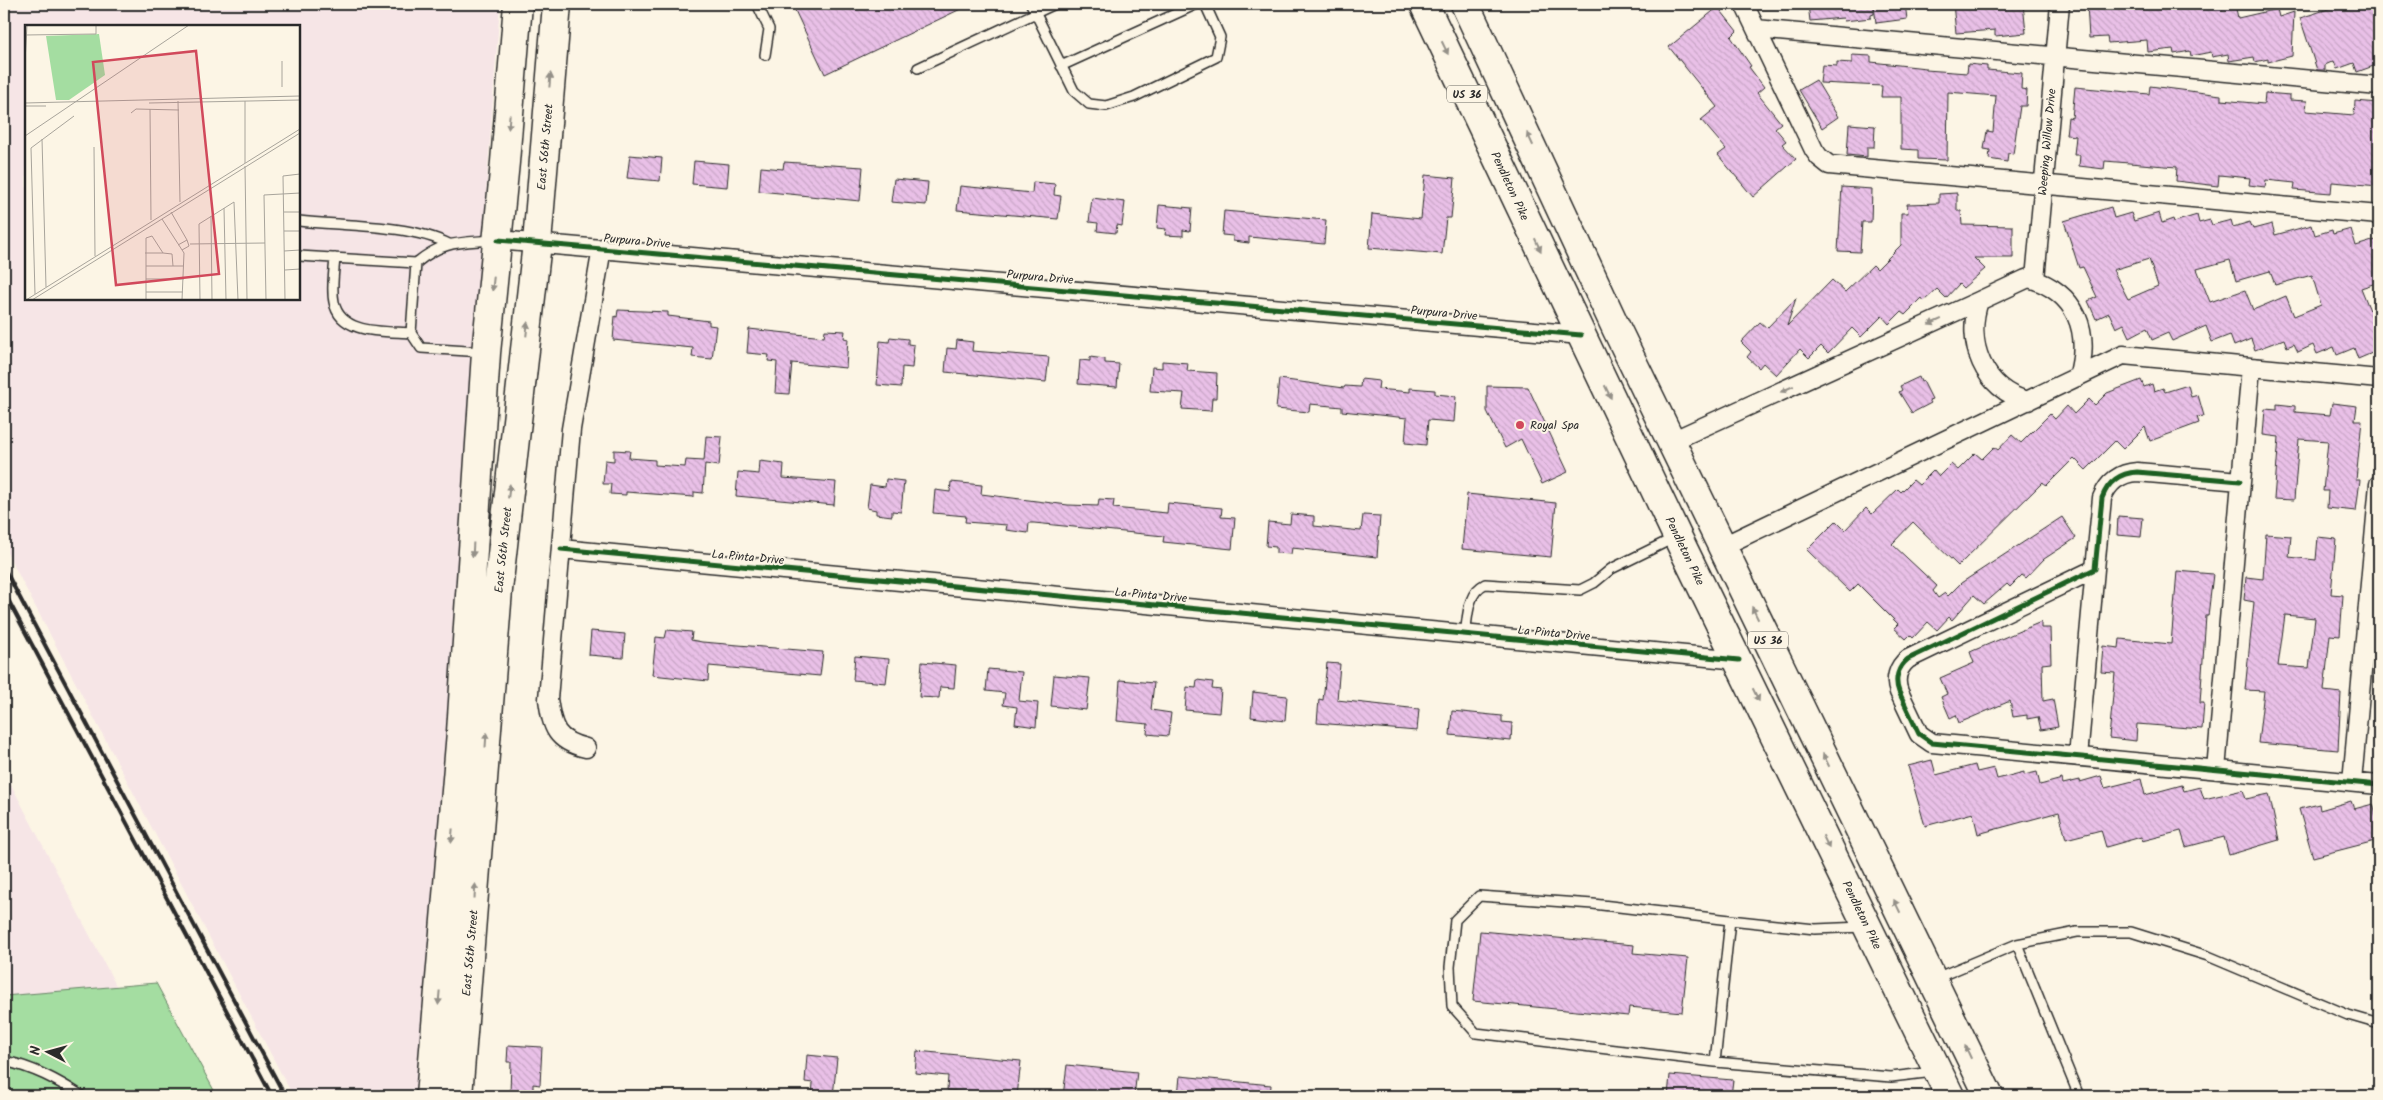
<svg xmlns="http://www.w3.org/2000/svg" width="2383" height="1100" font-family="Kalam,sans-serif">
	<defs>
		<pattern id="building-back-hatch" width="6" height="6" patternUnits="userSpaceOnUse" patternTransform="scale(1.25)"><rect width="6" height="6" fill="#e9c0e7"/><path d="M-1 5l2 2M0 0l6 6M5-1l2 2" fill="none" stroke="#c8a5c6"/></pattern>
	</defs>
	<rect width="100%" height="100%" fill="#fcf5e5"/>
	<filter id="ink" filterUnits="userSpaceOnUse"><feTurbulence type="fractalNoise" baseFrequency=".02" numOctaves="2"/><feDisplacementMap in="SourceGraphic" scale="10" xChannelSelector="R" yChannelSelector="G"/><feConvolveMatrix kernelMatrix="1 2 1 2 8 2 1 2 1" color-interpolation-filters="sRGB"/></filter>
	<g filter="url(#ink)">
		<path fill="#f6e5e6" fill-rule="evenodd" d="M4,4H500L420,1096H293L4,547ZM26,26H299V299H26Z
			M4,771L134,1020L4,1019Z"/>
		<path fill="#a4dda1" stroke="#688466" d="M156,983L217,1096H4V996Z"/>
		<path fill="url(#building-back-hatch)" stroke="#2b2b2b" fill-rule="evenodd" d="M792,4H971L825,74Z
			M1808,4H1874V14L1871,15V18L1844,21L1843,18L1810,21Z
			M1887,4H1905L1907,19L1876,23L1874,5Z
			M1953,4H2023L2026,33L1995,36V30L1956,33Z
			M2087,4H2235L2238,18L2277,9L2279,17L2294,12L2292,56L2268,62V59L2255,62L2254,57L2229,61L2228,54L2212,57L2211,52L2191,56L2190,51L2174,54L2173,49L2148,52L2147,40L2108,43L2107,37L2089,38Z
			M2344,4H2377V15L2379,14V64L2357,72L2354,63L2337,69L2334,61L2325,65V70H2317L2300,18Z
			M1718,7L1737,31L1731,37L1751,66L1749,67L1764,87L1757,93L1781,123L1775,128L1786,141L1782,144L1796,159L1753,197L1718,155L1726,149L1701,120L1717,107L1669,47Z
			M1852,55L1871,56V62L1926,68V70L1967,73L1968,64L1987,66V70L2022,73L2021,89L2027,90L2026,106H2020L2013,154L2008,153L2007,162L1989,159L1990,150L1984,149L1987,131L1993,132L1996,96L1948,92L1947,160L1918,159V150L1901,149V97H1881L1882,86L1820,83L1822,65L1837,66V62L1852,63Z
			M1816,80L1838,117L1822,128L1799,90Z
			M2150,86L2221,95V100L2264,104L2265,93L2290,95V100L2307,101L2306,111L2354,115L2355,101L2379,103V186L2332,182L2331,193L2294,190L2295,183L2266,180L2265,187L2249,185L2250,178L2219,175L2218,186L2176,181L2177,167L2105,161L2104,169L2079,166L2080,155H2074L2076,136L2066,135L2068,117L2072,118L2075,87L2149,94Z
			M1849,124L1875,126L1874,147H1867V157L1847,155Z
			M630,155L662,158L660,181L627,178Z
			M694,161L729,164L727,187L692,184Z
			M784,162L863,167L860,201L759,191L761,167L783,169Z
			M1425,175L1455,178L1451,218H1446L1442,254L1369,248L1372,214L1421,219Z
			M894,179L928,182L926,205L891,202Z
			M1033,182L1055,184L1054,195L1061,196L1058,219L957,210L960,186L1032,193Z
			M1842,187L1872,189L1871,222H1862L1860,252L1838,251Z
			M1957,193V211H1961L1962,225L2013,226V258H1974L1985,269L1963,288L1959,284L1946,298L1937,289L1924,301L1922,298L1905,315L1901,312L1889,324L1882,316L1861,337L1852,328L1828,353L1821,346L1809,358L1800,349L1776,375L1763,363L1759,368L1747,357L1751,352L1741,342L1760,322L1767,328L1796,298L1787,326L1832,280L1845,292L1873,265L1877,269L1901,245V213H1908L1907,204L1939,203V194Z
			M1092,198L1125,202L1122,226L1117,225L1116,233L1097,231L1098,223L1089,222Z
			M1159,205L1192,208L1190,231L1183,230V236L1165,235L1166,229L1157,228Z
			M2111,207L2114,218L2131,213L2134,221L2159,213L2162,223L2173,219L2174,222L2197,215L2199,223L2210,220L2212,225L2231,220L2233,227L2250,222L2253,229L2272,224L2275,235L2312,225L2315,235L2332,230L2333,234L2351,229L2356,246L2379,239V282L2361,288L2379,333V350L2358,359L2354,348L2337,355L2334,347L2317,354L2313,345L2298,352L2294,344L2287,347L2284,339L2255,350L2251,339L2234,346L2230,335L2212,342L2206,326L2172,341L2168,333L2152,340L2147,328L2130,337L2124,324L2116,328L2109,313L2096,319L2088,301L2097,297L2083,267L2079,268L2064,221ZM2149,259L2158,286L2128,299L2113,270ZM2230,260L2236,281L2270,271L2275,285L2312,275L2321,305L2294,316L2286,296L2253,310L2245,290L2210,302L2197,269Z
			M1224,211L1326,220L1324,244L1249,237V243L1233,241V236L1222,235Z
			M618,310L668,312V316L709,321V325L716,326L712,359L692,357L693,348L613,340L615,316L617,317Z
			M749,329L824,337L825,330L845,331L844,338L848,339L846,368L792,363L789,394L775,393L777,362L768,361L769,355L747,353Z
			M890,337L908,339V344L914,345L912,368L902,367L901,387L877,385L880,341L889,342Z
			M957,340L973,342L972,351L1049,357L1046,382L945,372L947,348L956,349Z
			M1090,357L1105,359V363L1119,364L1117,387L1078,384L1080,360L1090,361Z
			M1162,361L1188,363L1187,371L1217,373L1216,398H1212L1211,411L1182,409L1184,393L1150,391L1152,367L1162,368Z
			M1919,377L1921,382L1923,381L1932,399L1929,400L1931,403L1912,413L1899,392L1902,390L1900,386Z
			M1279,379L1344,388L1345,386L1360,387L1361,379L1379,381L1378,389L1410,392V388L1435,390V394L1456,396L1454,422L1428,420L1426,445L1405,443L1407,418L1342,411V407L1310,404L1309,412L1276,409Z
			M2141,380L2144,387L2152,384L2154,391L2163,388L2165,392L2188,385L2191,397L2198,395L2204,416L2197,417L2199,423L2150,441L2145,427L2123,449L2115,441L2086,470L2074,458L2046,486L2043,482L1958,566L1913,522L1892,544L1937,586L1933,591L1938,598L1945,593L1948,596L1961,583L2062,517L2076,538L2044,559L2026,578L2022,575L2010,587L2007,584L1984,604L1974,595L1952,620L1949,617L1937,630L1928,622L1913,638L1910,635L1906,639L1894,628L1898,624L1858,584L1850,592L1807,550L1836,521L1845,530L1866,508L1872,514L1898,489L1901,492L1913,480L1919,485L1934,470L1939,476L1951,464L1958,470L1975,453L1982,459L1994,447L1998,450L2012,435L2021,443L2050,414L2055,419L2067,406L2074,414L2089,399L2095,405L2107,393Z
			M1487,386L1528,387L1568,472L1542,484L1521,439L1505,448L1487,411Z
			M2332,403L2357,406L2355,420H2362L2356,480H2360L2356,511L2327,508L2328,491H2323L2328,441L2299,439L2294,500L2274,499L2279,437L2263,435L2265,409L2277,410V404L2295,406V412L2330,415Z
			M706,436L722,437L719,466L705,464L703,493L694,492V497L626,492V495L610,494L611,484H603L605,460L614,461V450L630,451L629,458L655,460V465L685,467L686,460L704,461Z
			M760,461L784,464L783,478L836,482L834,505L736,496L738,472L759,474Z
			M886,479L904,481L901,512L892,511V516L876,514V510L867,508L870,485L885,487Z
			M951,482L982,485L981,494L1068,505L1098,506L1099,499L1114,500L1113,508L1167,513L1168,503L1222,508L1221,517L1235,518L1232,549L1163,542L1164,536L1034,523H1029L1028,533L1006,530L1007,525L965,522L966,516L933,513L935,490L950,492Z
			M1467,494L1556,503L1551,557L1462,549Z
			M1291,514L1314,516V526L1361,531L1363,515L1380,516L1377,557L1292,548L1291,554L1276,553V547L1266,546L1268,522L1290,524Z
			M2118,516L2143,518L2141,537L2117,535Z
			M2266,534L2291,536L2289,557L2316,560L2318,537L2336,539L2331,594L2343,595L2340,636L2330,635L2324,691L2341,693L2338,750L2258,743L2264,691L2245,690L2254,602L2244,600L2246,577L2263,579ZM2285,615L2315,618L2309,668L2278,666Z
			M2177,571L2213,574L2208,616H2206L2200,703H2204L2202,729L2137,724L2136,741L2109,738L2115,673L2101,672L2103,646L2119,648L2120,639L2171,644Z
			M2041,622V628H2050L2051,663L2042,664L2043,701L2053,699L2058,727L2041,730L2038,717L2027,719V715L2013,717L2010,701L1959,723L1956,715L1950,718L1941,697L1947,694L1940,678L1974,663L1970,652Z
			M667,630L692,632L691,640L702,642L823,652L820,676L709,666L708,681L652,675L656,637L665,638Z
			M591,631L625,634L623,658L589,655Z
			M855,656L889,659L886,683L853,680Z
			M922,662L956,665L954,688L940,687L939,698L919,697Z
			M1327,663L1340,664L1337,700L1419,709L1417,731L1317,723L1319,699L1323,700Z
			M988,669L1022,672L1019,701L1038,703L1036,727L1015,724L1017,707L1003,705L1005,693L986,691Z
			M1054,675L1090,678L1086,710L1051,706Z
			M1120,680L1154,683L1151,710L1171,713L1168,736L1147,734L1148,724L1117,721Z
			M1197,680L1213,682L1212,689L1221,690L1219,713L1185,710L1187,687L1196,688Z
			M1253,692L1287,696L1285,721L1251,717Z
			M1452,711L1502,716V722L1512,723L1511,741L1450,735Z
			M1932,760L1936,775L1975,765L1977,772L1994,768L1997,779L2024,772V775L2037,772L2040,785L2062,779L2063,784L2080,780V782L2101,776L2105,788L2141,779L2145,795L2182,785L2184,791L2200,787L2204,799L2243,790L2246,799L2269,794L2279,840L2229,855L2224,837L2186,847L2181,831L2142,841L2141,837L2106,847L2101,830L2066,839L2059,812L1978,834L1973,813L1925,826L1908,766Z
			M2351,801L2354,809L2373,804L2379,827V840L2313,857L2299,809L2319,804L2320,810Z
			M1480,931L1634,945L1633,953L1688,958L1682,1012L1629,1007L1628,1016L1473,1001Z
			M508,1045L542,1047L540,1085L533,1084V1096L510,1094L511,1062H507Z
			M917,1051L1021,1061L1017,1096L947,1090L948,1076L915,1073Z
			M807,1055L837,1058L833,1096H812L813,1083L805,1082Z
			M1067,1065L1137,1072L1134,1096H1063Z
			M1670,1075L1733,1080L1731,1096H1668Z
			M1180,1076L1271,1085L1270,1096H1178Z"/>
		<g fill="none" stroke-linecap="round" stroke-linejoin="round">
			<defs>
				<path id="service" d="M757,4L769,29L765,55
					M1031,4L1074,91L1089,104L1106,106L1134,97L1216,57L1220,37L1205,4
					M1061,66L1197,4
					M918,68L1055,4
					M299,221C344,226 410,224 449,244
					M299,256L416,263
					M335,258C334,272 331,288 334,302C340,335 385,331 411,333
					M483,352L421,348L411,333L416,263C444,240 460,243 494,240
					M1465,635C1468,616 1467,593 1485,584L1580,590L1594,583L1611,569L1674,538
					M1863,927L1815,929L1730,920L1715,1062L1891,1077L1934,1072
					M2017,944L2077,932H2131L2208,956L2348,1015L2379,1024
					M1936,978L2017,944L2079,1096
					M4,1061C33,1067 57,1080 82,1096
					M1715,1062L1476,1033L1452,1006L1450,967L1455,920L1479,896L1593,904L1730,920"/>
				<path id="minor" d="M1744,4L1814,150L1819,157L1829,165L2379,215
					M1756,29L2379,86
					M498,240L1581,335
					M2035,279L2060,4
					M2028,401C1983,390 1965,342 1979,301L2026,279L2029,278C2077,293 2091,331 2078,377
					M1672,441L1979,301
					M2240,481L2137,472C2120,473 2108,482 2102,498L2095,569L1908,659C1898,667 1894,679 1899,692L1919,734L1932,743L2379,785
					M1723,546L2123,355L2379,379
					M561,549L1739,660
					M586,748C556,741 552,728 548,699L571,429L602,248
					M2078,757L2095,569
					M2216,770L2251,367
					M2352,782L2379,484"/>
				<path id="primary" d="M1424,4L1677,536L1950,1096
					M1465,4L1617,330L1989,1096
					M430,1096L461,732L486,353L505,162L518,4
					M458,1096L498,590L537,243L557,4"/>
			</defs>
			<use href="#service" stroke="#2b2b2b" stroke-width="12"/>
			<use href="#minor" stroke="#2b2b2b" stroke-width="21"/>
			<use href="#primary" stroke="#2b2b2b" stroke-width="31"/>
			<use href="#service" stroke="#fcf5e5" stroke-width="9"/>
			<use href="#minor" stroke="#fcf5e5" stroke-width="18"/>
			<use href="#primary" stroke="#fcf5e5" stroke-width="28"/>
			<path stroke="#2b2b2b" stroke-width="4" d="M4,568L285,1096
				M4,592L272,1096"/>
			<defs>
				<path id="cycleway" d="M498,240L1581,335
					M2240,481L2137,472C2120,473 2108,482 2102,498L2095,569L1908,659C1898,667 1894,679 1899,692L1919,734L1932,743L2379,785
					M561,549L1739,660"/>
			</defs>
			<use href="#cycleway" stroke="#fcf5e5" stroke-width="8"/>
			<use href="#cycleway" stroke="#1b5e20" stroke-width="5"/>
		</g>
		<defs><path id="oneway-solid" d="M-6-.8H1V-3.2L6.5 0L1 3.2V.8H-6Z" transform="scale(1.25)"/></defs>
		<g fill="#949088">
			<use href="#oneway-solid" transform="translate(1445 48) rotate(64)"/>
			<use href="#oneway-solid" transform="translate(550 80) rotate(-85)"/>
			<use href="#oneway-solid" transform="translate(509 122) rotate(95)"/>
			<use href="#oneway-solid" transform="translate(1530 139) rotate(-115)"/>
			<use href="#oneway-solid" transform="translate(1538 245) rotate(65)"/>
			<use href="#oneway-solid" transform="translate(493 284) rotate(96)"/>
			<use href="#oneway-solid" transform="translate(1935 322) rotate(155)"/>
			<use href="#oneway-solid" transform="translate(527 329) rotate(-84)"/>
			<use href="#oneway-solid" transform="translate(1787 389) rotate(155)"/>
			<use href="#oneway-solid" transform="translate(1608 392) rotate(64)"/>
			<use href="#oneway-solid" transform="translate(509 491) rotate(-83)"/>
			<use href="#oneway-solid" transform="translate(473 550) rotate(93)"/>
			<use href="#oneway-solid" transform="translate(1755 613) rotate(-116)"/>
			<use href="#oneway-solid" transform="translate(1756 695) rotate(64)"/>
			<use href="#oneway-solid" transform="translate(486 740) rotate(-86)"/>
			<use href="#oneway-solid" transform="translate(1826 760) rotate(-116)"/>
			<use href="#oneway-solid" transform="translate(452 836) rotate(95)"/>
			<use href="#oneway-solid" transform="translate(1826 842) rotate(64)"/>
			<use href="#oneway-solid" transform="translate(475 891) rotate(-86)"/>
			<use href="#oneway-solid" transform="translate(1897 906) rotate(-116)"/>
			<use href="#oneway-solid" transform="translate(439 998) rotate(95)"/>
			<use href="#oneway-solid" transform="translate(1968 1052) rotate(-115)"/>
		</g>
	</g>
	<circle fill="#d1495b" stroke="#fcf5e5" stroke-width="2" cx="1520" cy="425" r="5"/>
	<g text-anchor="middle" stroke-width="4" stroke-linejoin="round" paint-order="stroke">
		<g fill="#fcf5e5" stroke="#6a6863" stroke-width="1">
			<rect x="1447" y="85.5" width="40" height="17" rx="4"/>
			<rect x="1748" y="631.5" width="40" height="17" rx="4"/>
		</g>
		<g font-size="11" font-weight="bold" fill="#2b2b2b">
			<text x="1467" y="98">US 36</text>
			<text x="1768" y="644">US 36</text>
		</g>
		<g font-size="12" fill="#2b2b2b" stroke="#fcf5e5">
			<text transform="translate(2047 142) rotate(-85)" y="4">Weeping Willow Drive</text>
			<text transform="translate(545 147) rotate(-85)" y="4">East 56th Street</text>
			<text transform="translate(1510 186) rotate(65)" y="4">Pendleton Pike</text>
			<text transform="translate(637 241) rotate(5)" y="4">Purpura Drive</text>
			<text transform="translate(1040 277) rotate(5)" y="4">Purpura Drive</text>
			<text transform="translate(1444 313) rotate(5)" y="4">Purpura Drive</text>
			<text transform="translate(503 550) rotate(-84)" y="4">East 56th Street</text>
			<text transform="translate(1685 551) rotate(64)" y="4">Pendleton Pike</text>
			<text transform="translate(748 557) rotate(5)" y="4">La Pinta Drive</text>
			<text transform="translate(1151 595) rotate(5)" y="4">La Pinta Drive</text>
			<text transform="translate(1554 633) rotate(5)" y="4">La Pinta Drive</text>
			<text transform="translate(1862 915) rotate(64)" y="4">Pendleton Pike</text>
			<text transform="translate(470 953) rotate(-85)" y="4">East 56th Street</text>
		</g>
		<g font-size="12" fill="#2b2b2b" stroke="#fcf5e5" text-anchor="start">
			<text x="1530" y="429">Royal Spa</text>
		</g>
	</g>
	<g transform="translate(25 25)">
		<rect width="275" height="275" fill="#fcf5e5"/>
		<path d="M74,9L80,50L44,75H31L21,11Z" fill="#a4dda1"/>
		<path fill="none" stroke="#a8a49b" stroke-width="1" d="M0,10L71,9V0M257,36V62M0,37L2,0M153,76L155,177M220,76V138M0,78L275,71M124,78L275,75M0,81H21M125,84L126,195M106,88L111,84L154,85M0,111L164,0M17,114L21,262M69,122L70,231M220,141L222,275M199,183L201,275M146,187L162,215M259,187H275M186,191L187,275M137,194L159,228L157,275M259,206H275M165,219L240,218M153,220L162,215L164,221L157,225M259,226L275,225M120,228H138M121,241H159M260,245L275,244M121,254H159M121,267H158M10,269L6,123L49,91M1,275L275,104M7,275L275,108M121,275V213L127,211L138,228L147,229L148,241M175,275L174,199L209,177L213,275M241,275L239,170L275,168M260,275L258,151L275,149"/>
		<path fill="#d1495b" fill-opacity="0.15" stroke="#d1495b" stroke-width="2.5" d="M171,26L194,249L91,260L68,37Z"/>
		<rect width="275" height="275" fill="none" stroke="#2b2b2b" stroke-width="2.5"/>
	</g>
	<rect width="2383" height="1100" fill="none" stroke="#fcf5e5" stroke-width="20"/>
	<rect x="10" y="10" width="2363" height="1080" fill="none" stroke="#2b2b2b" stroke-width="2" filter="url(#ink)"/>
	<g transform="translate(48 1052) rotate(276)" stroke="#fcf5e5" stroke-width="4" paint-order="stroke">
	<path d="M0-4L9 19L0 12L-9 19Z" fill="#2b2b2b"/>
	<text y="-8" font-size="14" font-weight="bold" text-anchor="middle" fill="#2b2b2b">N</text>
	</g>
</svg>
